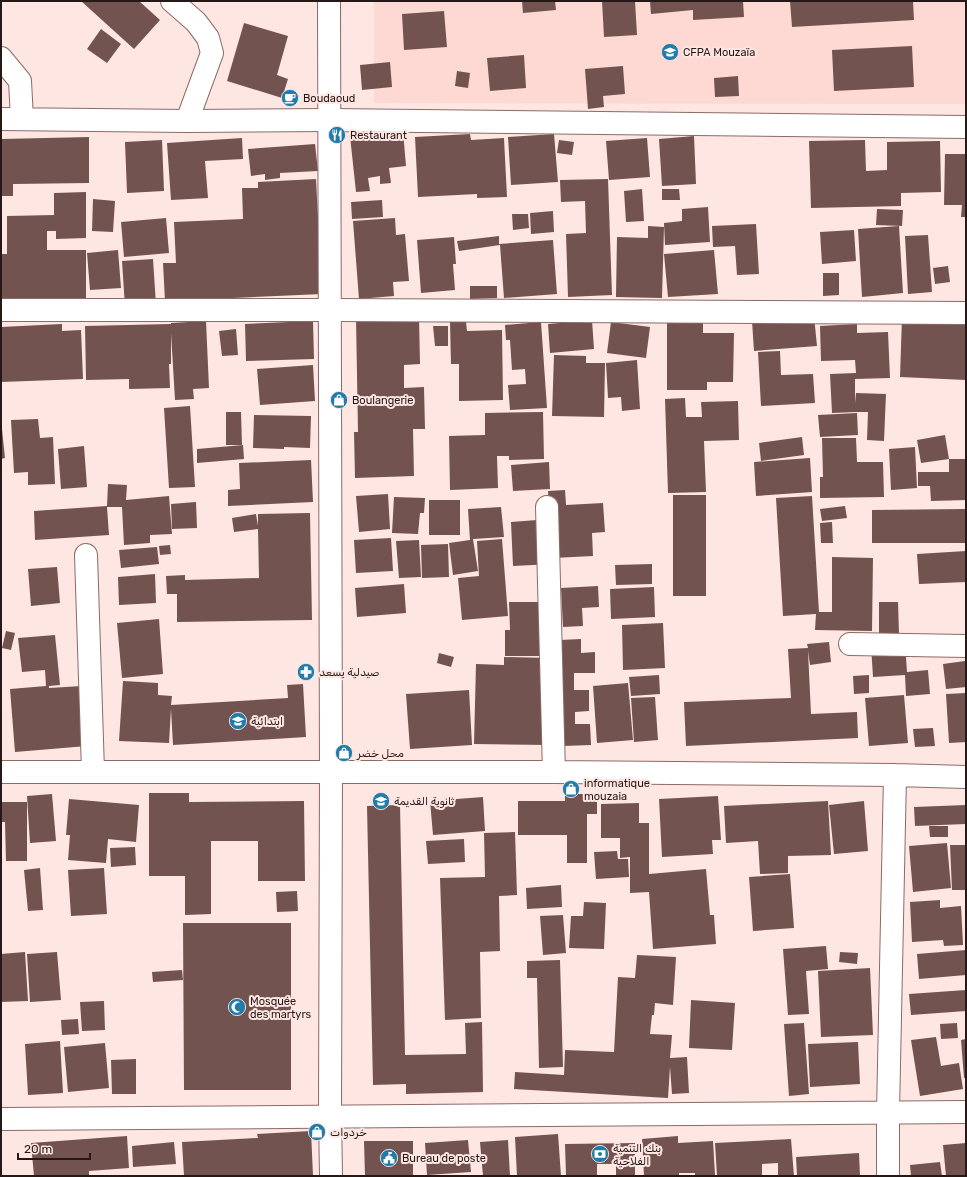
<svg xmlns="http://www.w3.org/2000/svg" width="967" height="1177" font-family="Rubik,'Noto Naskh Arabic',sans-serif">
	<rect width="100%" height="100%" fill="#fee6e3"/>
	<path fill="#fed8d3" d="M374,1H966V104L374,103Z"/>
	<path fill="#73534f" d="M81,1H139L160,20L134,49Z
		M522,1H555L556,10L523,13Z
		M602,1H635L637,35L604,37Z
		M650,1H743L744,17L693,20V10L651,14Z
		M790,1H913L914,20L792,27Z
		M444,11L447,47L404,50L402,14Z
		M244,23L288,36L277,75L288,79L282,98L227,81Z
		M101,29L121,44L107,63L87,49Z
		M912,46L914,87L834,91L832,50Z
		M524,55L526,88L490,91L487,58Z
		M390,62L392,87L362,90L360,65Z
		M623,66L625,94L603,96L604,107L588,109L585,69Z
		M457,71L470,73L468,88L455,86Z
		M738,76L739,96L715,97L714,78Z
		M403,131L406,166L389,168L391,183L380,184V176L368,178L370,191L356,192L350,136Z
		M470,134L471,140L504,138L507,197L477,198V194L418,197L415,137Z
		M554,134L558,182L511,185L508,137Z
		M694,136L696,184L662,186L659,139Z
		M89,137V183L13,184V196H1V139Z
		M242,138L243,159L205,161L208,198L171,200L167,143Z
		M647,138L650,177L609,180L606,141Z
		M162,140L164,191L127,193L125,142Z
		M559,140L574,142L572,155L557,153Z
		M865,140L866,171L887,170V142L940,141L941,192L901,193V206L811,208L809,141Z
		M315,144L318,171L280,173V178L265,180V174L251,176L248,149Z
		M945,154H966V217H961L962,205H944Z
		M316,179L322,294L165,301L163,263H176L174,222L243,219L242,188H258V182Z
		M608,179L612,295L568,297L566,234L586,233L585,201L561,202L560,180Z
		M642,189L644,221L626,222L624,191Z
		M662,189H679L680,200H662Z
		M86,192V238L56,239V231H47V250H86V298L1,299V254H7V216L54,215V193Z
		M93,199L115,201L113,232L92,231Z
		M382,200L383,217L352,219L351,202Z
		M708,207L710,242L665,245L664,223L682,221V209Z
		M877,209L903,210L902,226L876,225Z
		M553,211L554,232L531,234L530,213Z
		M512,214H528L529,228L513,230Z
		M166,218L169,253L124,257L121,222Z
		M395,218L396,235L405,234L409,281L393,282L394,296L359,299L353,221Z
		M756,224L759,274L737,275L735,246L713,247L712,226Z
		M648,226L664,227L662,298L616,297L617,237L648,238Z
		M899,226L903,293L862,297L858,229Z
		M854,230L856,261L822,264L820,232Z
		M928,235L932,292L908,294L905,236Z
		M499,236V244L553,240L557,294L504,298L500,245L459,251L457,241Z
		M454,237L456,264H453L455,290L421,293L417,240Z
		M118,250L121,288L90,290L87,253Z
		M714,250L718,294L668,297L664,254Z
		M153,259L156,305L125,307L122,261Z
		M948,266L950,282L935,284L933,268Z
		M823,273H839V295L823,296Z
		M470,286H497V298L470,299Z
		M667,315H703V333H734L733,382H707V390H667Z
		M814,316L817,346L754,351L752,321Z
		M419,317L420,364L404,365V388L424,387L425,429H413L414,476L355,478L354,432H358L356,318Z
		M902,317L966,319V380L900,377Z
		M592,320L594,349L550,353L548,324Z
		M206,321L209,388L193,389L194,399L175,400L171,333V364H169L170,388L129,389V379L86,380L85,326L171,324V323Z
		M313,321L314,359L246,361L245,324Z
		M450,322H466L467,331L502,330L503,400L459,401V364H451Z
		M541,322L547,408L510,410L508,385L526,384L525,369L512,370L510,340H506L505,325Z
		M611,322L650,327L646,358L607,353Z
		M62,324V331L81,330L83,379L1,382V327Z
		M857,324V333L888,332L890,378L855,379V403L856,393L886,394L884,441L867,440L868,412H856L832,413L830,374L856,373L855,360L821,361L820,326Z
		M433,326H448V346H435Z
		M236,329L238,355L222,356L219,331Z
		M780,351L781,375L813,374L815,403L761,406L758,352Z
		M554,355L586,356V363H605L604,417L552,416Z
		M637,360L640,409L622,411L621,397L608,398L606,363Z
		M313,365L315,401L260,405L257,369Z
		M685,398L686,417H702L701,402L738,401L739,440L704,441L706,492L668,493L665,399Z
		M190,406L195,487L169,488L164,408Z
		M226,412H241L242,445H226Z
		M543,412L544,459L509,460V456H497L498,488L450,490L449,436L485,435V413Z
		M857,413L858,435L820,437L818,415Z
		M254,415L311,416L310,448L284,447V449L253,448Z
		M38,419L40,438L53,437L55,484L28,485V472L14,473L11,420Z
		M1,429H2L5,458L1,459Z
		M945,435L949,459H965L966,500L931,501L930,486H918V472H949V459L921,463L917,440Z
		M802,437L804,455L761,461L759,443Z
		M822,438H856L857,462H883L884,497L820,498V477H823Z
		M243,445L244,459L197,463V449Z
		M84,446L87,487L61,489L58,449Z
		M915,447L917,488L891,490L889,449Z
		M810,458L812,492L756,496L754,462Z
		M311,460L313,502L228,506V490L240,489L239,463Z
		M549,462L550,489L513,491L511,465Z
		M108,484L127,485L126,500L169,496L172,534L150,535V543L124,545L122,507H107L109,535L35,540L34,511L107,506Z
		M565,490L566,505L603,503L605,532L592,533L593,556L553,558V564L513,566L511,522L537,520L549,508L548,491Z
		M388,494L390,529L359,532L356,496Z
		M673,495H706V596H673Z
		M812,496L819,612H832V557L873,558L872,631L815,630L816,614L783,616L776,498Z
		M394,497L425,498L424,513H420L418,534L392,533Z
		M429,500H460V535H429Z
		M196,502L197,528L172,529L171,504Z
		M845,506L847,518L822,521L820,509Z
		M501,507L504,537L473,539L478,571L453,575L449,543L470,540L468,509Z
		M966,509V543H872V510Z
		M310,513L312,620L177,622V594H167L166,576L185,575V580L259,578L258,529L234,532L232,518L256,514L258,526V514Z
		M832,522L833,543H821L820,523Z
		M391,538L393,571L356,573L354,540Z
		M502,539L508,616L462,620L458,578L479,576L477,541Z
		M419,540L421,577L399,578L396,541Z
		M448,544L449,577L422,578L421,545Z
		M170,545L171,554L160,555L159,546Z
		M157,547L159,564L121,568L119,550Z
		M966,551V582L919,584L917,554Z
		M652,564V584L616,585L615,565Z
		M57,567L60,603L31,606L28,569Z
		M155,574L156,603L119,605L118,577Z
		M404,584L406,613L357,617L355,588Z
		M598,586L599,607L582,608L583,626L563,627L561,588Z
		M654,587L655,617L611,619L610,589Z
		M509,602H540L547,656H505V630H510Z
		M879,602H898L899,634L879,635Z
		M159,619L163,674L122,678L117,623Z
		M663,623L665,668L623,670L622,625Z
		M6,631L15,633L11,650L2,648Z
		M55,635L60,685L49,686V688L82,686L87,746L15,752L10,689L46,686L45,670L22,672L18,638Z
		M581,639V653L595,652V673H574V690H589V711L575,712V724H590L591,745L563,746L560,640Z
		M829,642L831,662L810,665L808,651L811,714L857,712L858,738L686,746L684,702L791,698L788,649L808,648L807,644Z
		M905,643L907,672L928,670L930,694L906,696L905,675L873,677L871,645Z
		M439,653L454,657L451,667L437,663Z
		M504,657L549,658V745L474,744L476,664L504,665Z
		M965,661L966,687L946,689L943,664Z
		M659,675L660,694L631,696L629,677Z
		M869,675V693L854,694L853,676Z
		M123,681L158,683V695L172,696L171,705L288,698L287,685L303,684L306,737L173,745L171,709L169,743L119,741Z
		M628,683L633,740L597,743L593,686Z
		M469,690L472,745L410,749L406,694Z
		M966,693V742L949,743L946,694Z
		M904,695L908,743L869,746L865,698Z
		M655,697L658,740L634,742L631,698Z
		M933,728L935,746L915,747L913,729Z
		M149,793H189V802L304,801L305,881H258V841H211V914L185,915V876H149Z
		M52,794L56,841L30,843L27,796Z
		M565,794H597V814H587V863H567V835H518V801H565Z
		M718,796L721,840H712L713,854L662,857L659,799Z
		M483,797L485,831L433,835L430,801Z
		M69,799L139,805L136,842L108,839L106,863L68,860L70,835H66Z
		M828,801L831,855L788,856V873L760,874L758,841L726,843L724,806Z
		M864,801L868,851L834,854L829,805Z
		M1,802H27V861H6L5,822H1Z
		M639,803V823H649V874L706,869L710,915H714L716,944L653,949L649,892L630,893V857L620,858V838H601V804Z
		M400,805L405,1055L466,1054L465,1023L482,1022L483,1092L406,1094V1084L373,1085L367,806Z
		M966,805V824L915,826L914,807Z
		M929,826H948V837H930Z
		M515,832L517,895L499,896L500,951L480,952L481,1018L445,1020L440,878L485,877L484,833Z
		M464,839L465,862L428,864L426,841Z
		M947,843L951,888L913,892L909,846Z
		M950,845H966V890H952Z
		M135,847L136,865L111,867L110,848Z
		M617,851L618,859H628L629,877L596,879L594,852Z
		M40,868L43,910L28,911L24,870Z
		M104,868L107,914L71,916L68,870Z
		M790,874L794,928L753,931L749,877Z
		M561,885L562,907L527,909L526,888Z
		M297,891L298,911L277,912L276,892Z
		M940,900V908L961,906L963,945L944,946L943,940L912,942L910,902Z
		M584,902L606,903L604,949L569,948L571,916H583Z
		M563,915L566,953L543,955L540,916Z
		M183,923H291V1090H184Z
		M826,946L828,969L806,971L809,1014L788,1015L783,949Z
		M966,950V975L919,979L917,954Z
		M25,952L28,1001L1,1002V954Z
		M57,952L61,1000L30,1002L27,954Z
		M840,952L858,953L857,964L839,962Z
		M637,955L676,957L673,1005L655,1003L654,1015H652L650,1034L672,1035L670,1058L687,1057L689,1093L672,1094L670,1067L668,1098L514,1089L515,1072L564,1075L565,1050L614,1052L618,977L635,978Z
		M560,960L563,1067L539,1068L537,978H527V961Z
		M870,968L873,1035L821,1037L818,971Z
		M182,970L183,980L153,982L152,972Z
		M966,990V1011L911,1015L909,994Z
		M691,1000L735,1003L732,1050L689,1048Z
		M104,1001L105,1030L82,1031L80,1002Z
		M78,1019L79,1034L62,1035L61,1020Z
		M804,1023L809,1094L789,1096L784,1024Z
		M957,1023L958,1038L941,1039L940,1024Z
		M936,1037L941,1066L959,1063L963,1089L920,1096L911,1040Z
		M966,1039V1078H964L961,1040Z
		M60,1041L63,1093L28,1095L25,1044Z
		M858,1042L860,1084L810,1087L808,1044Z
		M105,1043L109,1088L68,1092L64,1047Z
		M136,1059V1094H112L111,1060Z
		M311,1131L313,1176H184L182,1142L258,1138L257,1134Z
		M558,1134L561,1176H517L515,1137Z
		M127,1136L129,1168L89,1171V1176H34L31,1143Z
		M678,1136V1143L713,1141L715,1175L695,1176V1173H679V1176H644L642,1139Z
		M791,1139L794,1176H778V1163L762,1164V1176H717L715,1143Z
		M468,1140L471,1172L427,1175L425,1143Z
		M508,1140L510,1176H483L480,1142Z
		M364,1141H413V1176H365Z
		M174,1142L176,1164L133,1167L132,1146Z
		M635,1143V1176H616V1164H597V1176H566L565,1144Z
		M966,1143V1176H946L943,1145Z
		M859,1153L860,1176H797L796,1157Z
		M940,1162L942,1176H911L910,1165Z"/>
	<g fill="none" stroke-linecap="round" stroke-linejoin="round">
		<defs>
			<path id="minor" d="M172,1L196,22L208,38L212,53L187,121
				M1,58L20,81L22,119
				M1,119L187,121L330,120L966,127
				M1,310H330L966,313
				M547,507L554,772
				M86,555L93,771
				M850,644L966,646
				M1,772H554L895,775L966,777
				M1,1119L966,1112
				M888,1176V1113L895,775"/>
			<path id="secondary" d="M329,1L331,772L330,1116L331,1176"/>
		</defs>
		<use href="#minor" stroke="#8c6a66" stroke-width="24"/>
		<use href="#secondary" stroke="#8c6a66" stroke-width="24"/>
		<use href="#minor" stroke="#fff" stroke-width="22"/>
		<use href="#secondary" stroke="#fff" stroke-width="22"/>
	</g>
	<defs>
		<symbol id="university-disc" viewBox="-11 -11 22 22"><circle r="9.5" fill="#227caa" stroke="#fee6e3"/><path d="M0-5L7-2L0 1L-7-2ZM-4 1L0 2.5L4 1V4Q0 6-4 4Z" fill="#fff"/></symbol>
		<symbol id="cafe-disc" viewBox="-11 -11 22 22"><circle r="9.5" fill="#227caa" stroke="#fee6e3"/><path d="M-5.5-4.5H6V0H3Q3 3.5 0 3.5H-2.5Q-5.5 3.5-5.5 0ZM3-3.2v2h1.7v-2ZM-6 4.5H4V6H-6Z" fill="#fff"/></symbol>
		<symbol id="restaurant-disc" viewBox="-11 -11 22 22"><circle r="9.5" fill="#227caa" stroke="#fee6e3"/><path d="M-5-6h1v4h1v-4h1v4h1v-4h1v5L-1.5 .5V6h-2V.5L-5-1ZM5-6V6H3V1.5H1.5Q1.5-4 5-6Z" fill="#fff"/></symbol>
		<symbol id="shop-disc" viewBox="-11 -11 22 22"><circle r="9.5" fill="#227caa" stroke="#fee6e3"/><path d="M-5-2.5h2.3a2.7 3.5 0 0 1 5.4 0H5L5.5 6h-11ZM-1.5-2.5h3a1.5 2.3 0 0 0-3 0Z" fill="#fff"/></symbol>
		<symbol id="pharmacy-disc" viewBox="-11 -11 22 22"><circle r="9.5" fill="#227caa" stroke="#fee6e3"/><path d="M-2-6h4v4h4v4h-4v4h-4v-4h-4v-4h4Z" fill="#fff"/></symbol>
		<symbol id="school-disc" viewBox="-11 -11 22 22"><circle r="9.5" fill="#227caa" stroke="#fee6e3"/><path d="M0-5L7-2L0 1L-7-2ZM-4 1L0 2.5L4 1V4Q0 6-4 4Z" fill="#fff"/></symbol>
		<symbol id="mosque-disc" viewBox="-11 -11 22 22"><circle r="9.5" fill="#227caa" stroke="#fee6e3"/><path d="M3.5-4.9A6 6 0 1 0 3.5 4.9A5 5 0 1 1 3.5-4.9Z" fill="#fff"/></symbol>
		<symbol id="bank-disc" viewBox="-11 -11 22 22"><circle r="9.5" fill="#227caa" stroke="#fee6e3"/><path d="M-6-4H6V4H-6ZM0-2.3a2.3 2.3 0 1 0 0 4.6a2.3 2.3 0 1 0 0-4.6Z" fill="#fff"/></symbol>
		<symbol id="civic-disc" viewBox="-11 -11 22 22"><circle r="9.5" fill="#227caa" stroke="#fee6e3"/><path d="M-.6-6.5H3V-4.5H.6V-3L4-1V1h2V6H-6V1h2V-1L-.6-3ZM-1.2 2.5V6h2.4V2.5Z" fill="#fff"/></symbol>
	</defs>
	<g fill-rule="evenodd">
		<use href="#university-disc" x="660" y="42" width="20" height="20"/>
		<use href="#cafe-disc" x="280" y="88" width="20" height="20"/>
		<use href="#restaurant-disc" x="327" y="125" width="20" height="20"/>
		<use href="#shop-disc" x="329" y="390" width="20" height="20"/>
		<use href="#pharmacy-disc" x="296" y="662" width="20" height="20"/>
		<use href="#school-disc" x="228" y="711" width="20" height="20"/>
		<use href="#shop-disc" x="334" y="743" width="20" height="20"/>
		<use href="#shop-disc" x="561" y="779" width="20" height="20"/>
		<use href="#school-disc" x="371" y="791" width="20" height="20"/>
		<use href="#mosque-disc" x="227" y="997" width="20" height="20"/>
		<use href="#shop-disc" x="307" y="1122" width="20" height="20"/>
		<use href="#bank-disc" x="590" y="1144" width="20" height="20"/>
		<use href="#civic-disc" x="379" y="1148" width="20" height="20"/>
	</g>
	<g text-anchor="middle" stroke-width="4" stroke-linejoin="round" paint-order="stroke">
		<g font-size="11" fill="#261817" stroke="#fee6e3" text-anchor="start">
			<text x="683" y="56">CFPA Mouzaïa</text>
			<text x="303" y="102">Boudaoud</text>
			<text x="350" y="139">Restaurant</text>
			<text x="352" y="404">Boulangerie</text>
			<text x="319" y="676">صيدلية يسعد</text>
			<text x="251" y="725">ابتدائية</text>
			<text x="357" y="757">محل خضر</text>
			<text x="584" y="787">informatique<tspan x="584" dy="13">mouzaia</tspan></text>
			<text x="394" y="805">ثانوية القديمة</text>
			<text x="250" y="1005">Mosquée<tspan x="250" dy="13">des martyrs</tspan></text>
			<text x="330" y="1136">خردوات</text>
			<text x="613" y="1152">بنك التنمية<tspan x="613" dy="13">الفلاحية</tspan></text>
			<text x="402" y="1162">Bureau de poste</text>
		</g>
	</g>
	<rect width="967" height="1177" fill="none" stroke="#261817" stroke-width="4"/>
	<path d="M18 1153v6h72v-6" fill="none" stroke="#261817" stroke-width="2"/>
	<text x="24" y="1153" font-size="12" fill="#261817" stroke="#fee6e3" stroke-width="3" paint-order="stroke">20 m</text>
</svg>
